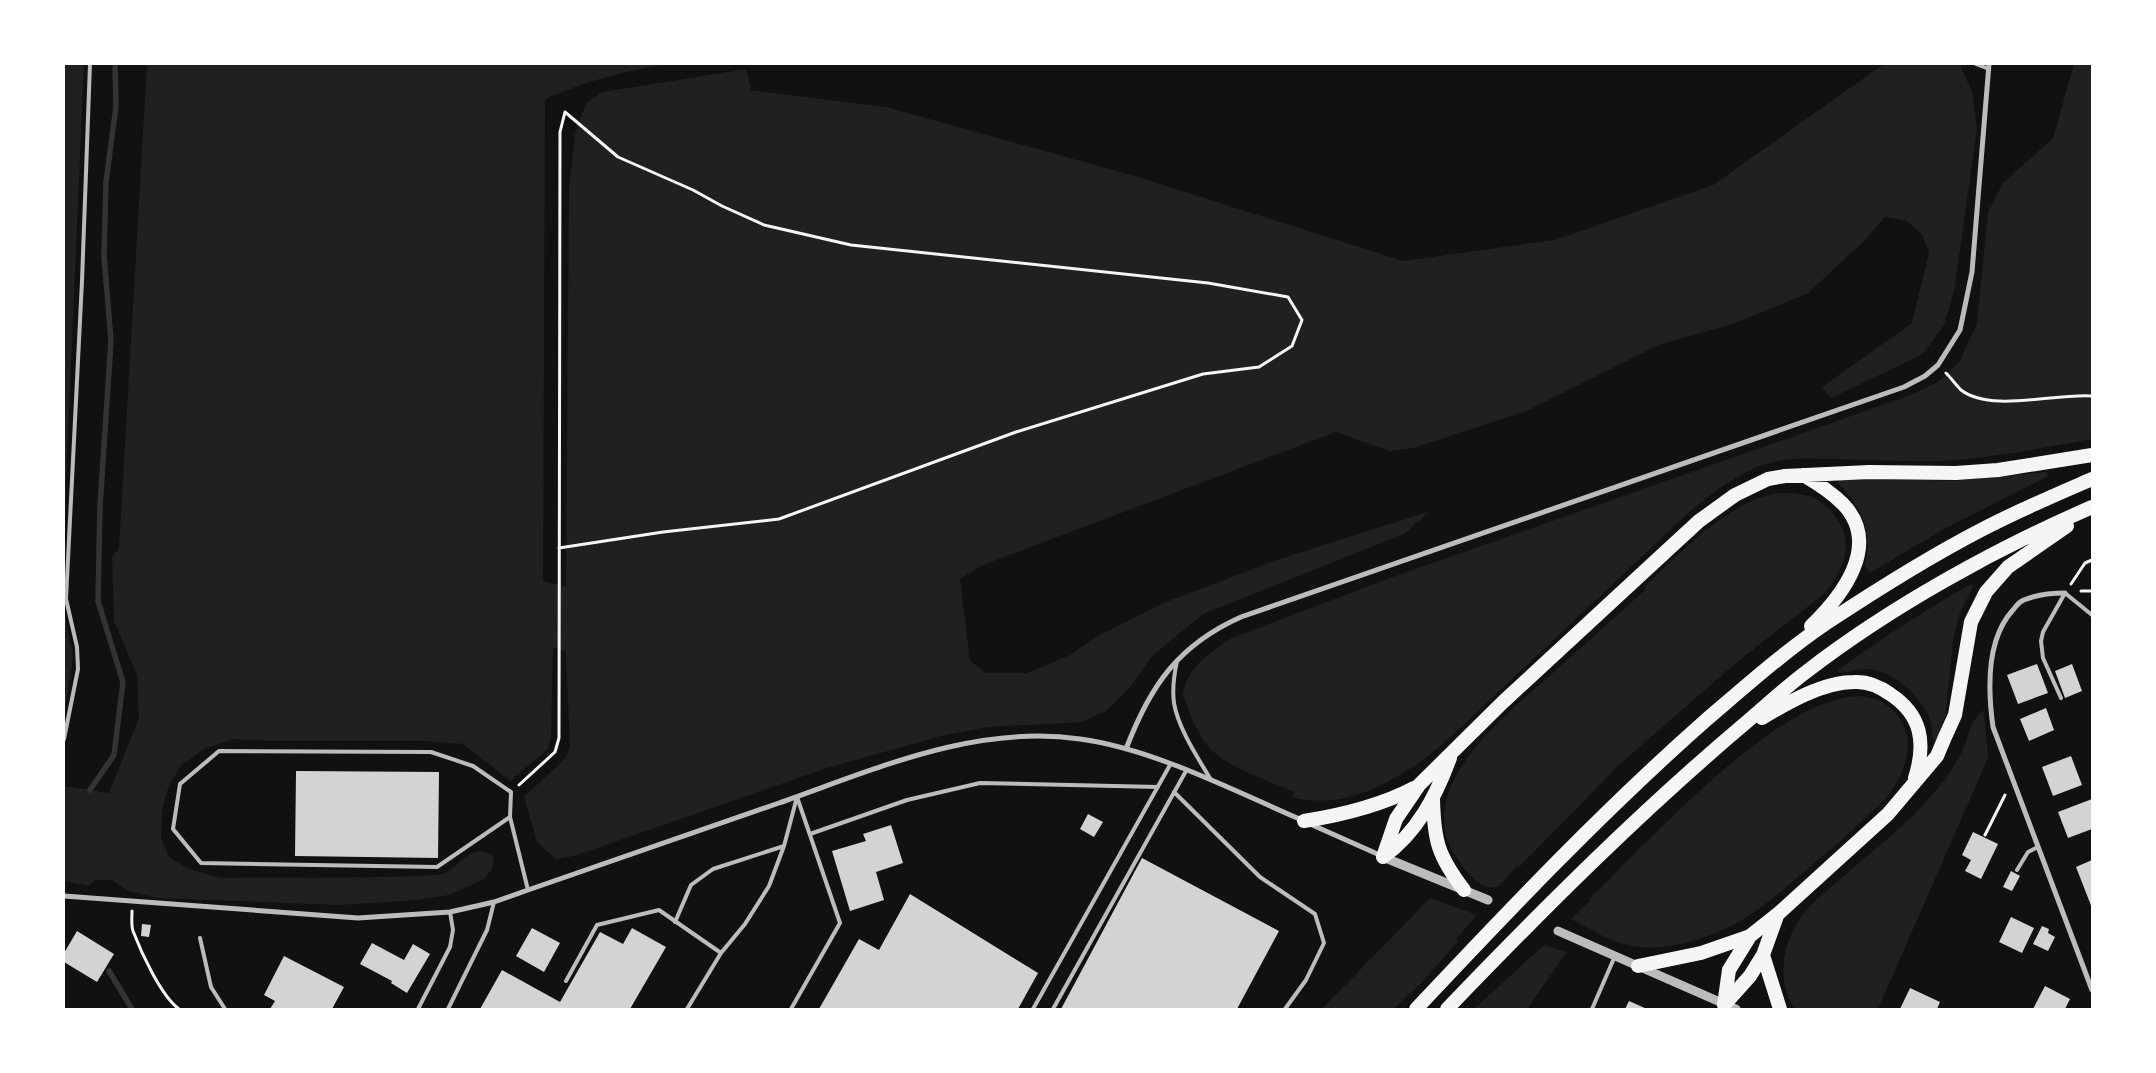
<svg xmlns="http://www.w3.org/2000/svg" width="2156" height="1073" font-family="Rubik,sans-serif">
	<rect width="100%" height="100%" fill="#111"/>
	<path fill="#202020" d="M64,64H84L64,526Z
		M147,64H668C624,71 586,81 545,99L543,581L566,587L569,189L575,134L586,103L603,92L746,69L751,90L886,107L1138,177L1403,261L1555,240L1713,185L1884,64H1959L1972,91L1977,130L1954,292L1944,325L1923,354L1831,398L1822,387L1912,323L1929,253L1922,234L1907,221L1885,217L1862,243L1808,293L1733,324L1658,345L1526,411L1414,448L1389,451L1336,432L983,565L960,579L970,661L986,673H1027L1070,655L1098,636L1161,604L1274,561L1430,511L1404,534L1203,614L1153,655L1130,687L1106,711L1081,722L987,727L941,736L824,769L574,856L556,859L537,842L524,797L564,760L570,748L566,652L553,647L551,737L548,749L510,781L463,744L426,741H271L233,739L204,749L181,766L169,785L162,809L161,838L169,857L189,869L221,878C293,877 366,879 438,875C458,873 467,842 491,854L494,860L492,869L484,879L449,895L417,900L339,905L157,898L128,891L112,880H95L89,886L64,881V786L109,793L139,718L137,675L114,621L112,557L119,548Z
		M2074,64H2092V439C2042,448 1993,458 1942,461C1907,462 1871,460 1836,459C1811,458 1781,457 1757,467C1731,478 1710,495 1688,513L1443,744C1401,778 1349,812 1292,797L1295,792C1267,780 1221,766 1204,741C1194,727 1189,710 1183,695C1186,667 1211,652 1232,638L1390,578L1908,396L1938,382L1960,361L1977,323L1988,212L2003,183L2053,138Z
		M2047,472L2048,476L1942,530L1870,573L1865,565C1873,532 1861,506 1838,483L1839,477L1954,481Z
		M1795,493C1801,495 1809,495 1814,498C1823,502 1832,511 1837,519C1855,545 1842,571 1825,593L1737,662L1620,764L1520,866L1518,865L1498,887C1494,887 1487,888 1483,886C1472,879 1462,866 1455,855C1411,786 1509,712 1554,672C1584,645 1614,618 1644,591L1645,586C1679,554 1725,505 1772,494C1779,493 1788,493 1795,493Z
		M1971,584L1973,587L1959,615L1953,640L1946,713L1936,741L1933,740C1932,733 1932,723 1929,717C1919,694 1891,669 1865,669C1857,669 1849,672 1841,673L1838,670C1881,639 1925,610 1971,584Z
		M64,610L73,657L64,717Z
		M1857,696C1878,697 1893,705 1903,724C1914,747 1905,771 1891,791C1885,801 1873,810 1865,818C1846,837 1825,854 1805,871C1781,891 1757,914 1729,927C1709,937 1685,944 1663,947C1624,951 1603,936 1571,919L1591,900L1589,899C1650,841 1773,701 1857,696Z
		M1984,710L1988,758L1878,1009H1795C1776,981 1782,944 1801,917C1811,903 1826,891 1839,880C1871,852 1907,825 1934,793C1945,780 1956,765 1963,749C1971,731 1968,723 1984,710Z
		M1430,898L1477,915L1456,939L1458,941L1425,979L1394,1009H1322Z
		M1544,945L1567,952L1527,1009H1474Z"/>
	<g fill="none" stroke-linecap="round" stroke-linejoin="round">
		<path stroke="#333" stroke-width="5.5" d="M90,790L114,755L123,682L98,601L100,506L111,341L104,256L106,182L116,106L115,64
			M109,971L132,1009"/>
	</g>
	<path fill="#d3d3d3" d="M2037,664L2048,693L2018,704L2007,675Z
		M2072,664L2082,691L2065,698L2055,671Z
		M2046,708L2054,730L2029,741L2020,719Z
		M2071,756L2082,785L2053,796L2042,767Z
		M296,771L439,772L438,858L295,856Z
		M2092,799V829L2068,838L2058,812Z
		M1088,814L1103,822L1094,837L1080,829Z
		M891,825L903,863L876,872L884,900L850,911L832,851L866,841L863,834Z
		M1973,832L1998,844L1981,879L1965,871L1971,860L1962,855Z
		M1142,858L1279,931L1237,1009H1061Z
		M2092,860V908L2076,867Z
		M2011,871L2020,876L2012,891L2003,887Z
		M910,894L1038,973L1018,1009H819L859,939L879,950Z
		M2011,917L2034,928L2022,953L1999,942Z
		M142,924L151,925L149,937L141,936Z
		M2042,926L2049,929L2048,933L2055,937L2048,951L2033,944Z
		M532,928L560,943L544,972L516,956Z
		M632,928L666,947L630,1009H480L502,970L560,1002L600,932L623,944Z
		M77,931L114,954L97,982L64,962V953Z
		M372,943L404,960L413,944L430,954L407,993L391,983L392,981L360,964Z
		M284,956L344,987L332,1009H270L275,1001L264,995Z
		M2045,986L2070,999L2065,1009H2033Z
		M1910,988L1940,1002L1937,1009H1900Z
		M1629,1001L1647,1009H1625Z"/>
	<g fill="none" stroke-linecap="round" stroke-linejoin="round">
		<path stroke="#f5f5f5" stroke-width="3" d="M1946,373C1951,378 1956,385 1961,390C1991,413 2055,393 2092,396
			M2071,584L2085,563L2092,560
			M2081,591H2092
			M519,785L555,752L559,738L560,132L565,112L618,157L693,190L722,206L764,225L851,245L1208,283L1288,297L1302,320L1292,346L1259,367L1203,374L1016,432L779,519L663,532L559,548
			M1985,835L2005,795
			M132,911C132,917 131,925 133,931C141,952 161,996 179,1009"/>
		<path stroke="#bcbcbc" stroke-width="4" d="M1976,64L1989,69
			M1177,661C1174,675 1172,689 1174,703C1178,728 1198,758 1211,780
			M2061,698L2043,658L2041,641L2043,632L2065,593L2092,615
			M64,739L78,669L77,647L66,599L82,281L90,64
			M1174,792L1260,877L1315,914L1324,943L1306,980L1285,1009
			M510,817L437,867L201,863L173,829L180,784L219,751L431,752L473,766L511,792L510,817L528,890
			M810,834L907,800L980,783L1158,787
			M2017,870L2028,852L2038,847
			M675,922L691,885L713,869L784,846
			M200,938L211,987L225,1009
			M566,981L597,925L659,910L721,953
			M418,1009L450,947L453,930L450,912
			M448,1009L487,930L494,902
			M687,1009L721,953L745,924L769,886L784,846L797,797L840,923L791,1009
			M1033,1009L1170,765
			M1053,1009L1186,771
			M1592,1009L1615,956"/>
		<path stroke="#bcbcbc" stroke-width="5" d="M2065,593C2051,593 2038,594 2024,600C2020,601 2016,606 2013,610C1986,639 1988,691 1993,727L2092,990
			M1126,749C1150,686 1178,645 1241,617L1904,387L1925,376L1938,365L1960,330L1972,272L1989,64
			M1310,824L1382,856
			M64,896L358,918L450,912L494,902L528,890C611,861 695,832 779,803C876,769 975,724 1080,739C1154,749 1234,791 1302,820"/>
		<path stroke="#bcbcbc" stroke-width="9" d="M1383,857L1488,900
			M1558,931L1736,1009"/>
		<path stroke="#f5f5f5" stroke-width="14" d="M1803,475C1817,483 1831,492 1843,504C1882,545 1842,596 1811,626
			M1762,718C1787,703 1823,682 1854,682C1868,681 1879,686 1890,694C1922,715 1926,743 1915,778
			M1433,799C1434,841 1438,856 1464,890
			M1304,821C1342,815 1380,806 1414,788
			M1383,857L1396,819L1419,785L1503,702L1661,556L1699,521L1735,495L1768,479L1785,476L1869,472L1956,473L1998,470L2092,455
			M1383,857C1417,833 1436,796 1450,758
			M1763,955L1780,1009
			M1638,966L1701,953L1750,936L1779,913L1888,814L1937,756L1945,737L1955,715L1971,622L1986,592L2008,567L2067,526
			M1724,1005L1750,976L1763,955L1777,916
			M1724,1005L1729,970L1750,936
			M1416,1009C1509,910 1604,810 1706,720C1746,686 1785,651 1828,622C1878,589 1929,557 1981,530C2017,511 2055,495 2092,479
			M1447,1009C1543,909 1642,810 1749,720C1768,704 1786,687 1806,672C1890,607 1995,549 2092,507"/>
	</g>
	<rect width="2156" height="1073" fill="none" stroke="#ffffff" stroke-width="130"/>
</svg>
